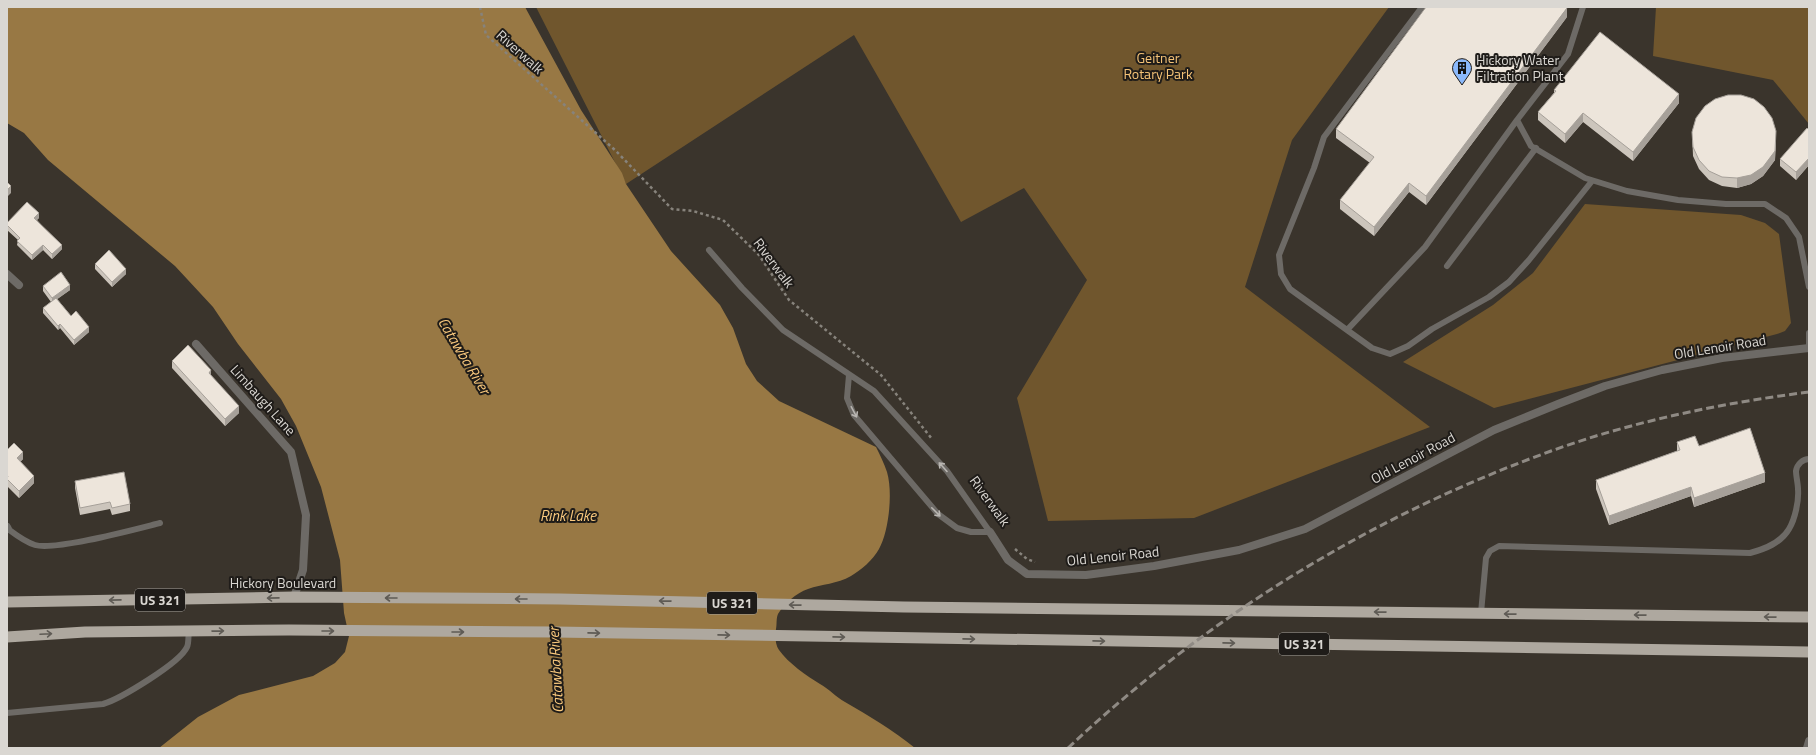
<svg xmlns="http://www.w3.org/2000/svg" width="1816" height="755" font-family="'Titillium Web',sans-serif">
	<rect width="100%" height="100%" fill="#3a342c"/>
	<path fill="#70562d" d="M536,7H1389L1292,140L1245,287L1430,427L1194,518L1048,521L1017,398L1087,280L1024,188L961,222L854,35L626,184Z
		M1656,7H1809V124L1773,80L1653,56Z
		M1585,204L1741,215L1765,223L1779,234L1791,323L1785,331L1777,334L1494,408L1403,362L1493,305L1533,273Z"/>
	<path fill="#987844" d="M7,7H525L581,110L622,173L626,184L671,251L720,305L733,328L746,364L757,381L779,401L876,447C880,455 884,463 887,472C893,492 889,531 879,549C873,560 861,570 851,576C837,584 822,584 808,589C796,593 784,604 778,614C776,618 777,625 776,629C775,636 775,644 779,650C788,663 807,676 820,684C829,689 836,697 845,702C869,716 893,730 915,748H159L198,717L239,695L313,676L335,663L345,652L349,636L344,613L340,560L321,487L296,426L281,399L238,344L213,307L175,266L48,160L24,133L7,123Z"/>
	<g fill="none" stroke-linecap="round" stroke-linejoin="round">
		<path stroke="#87837c" stroke-width="2.5" stroke-dasharray="3 3" stroke-linecap="butt" d="M480,7L486,35L615,150L672,209L693,211L723,220L759,255L789,300L881,375L932,439
			M1015,549L1027,559L1035,562"/>
		<path stroke="#6d6a66" stroke-width="6" d="M1422,7L1324,137L1314,168L1279,255L1281,274L1290,289L1372,348L1390,354L1408,346L1432,329L1489,297L1509,282L1529,260L1592,181
			M1583,7L1568,54L1517,120L1531,146L1585,178L1627,191L1678,200L1726,204H1765L1786,218L1799,237L1809,287
			M709,250L742,288L783,330L874,391L947,471L990,532
			M1447,266L1536,148
			M1347,330L1425,247L1517,120
			M1809,348V333
			M849,375L847,398L854,415L938,514L957,528L971,532H990
			M8,529C16,535 25,542 35,545C55,551 136,529 160,523
			M1481,613L1486,558L1490,551L1499,546L1750,553C1765,549 1781,543 1789,529C1795,519 1799,501 1798,489C1798,484 1796,476 1796,471C1797,464 1803,459 1809,459
			M7,713L103,704C120,699 180,663 187,647C189,643 188,636 189,631"/>
		<path stroke="#6d6a66" stroke-width="8" d="M7,274L19,285
			M196,344L291,452L306,515L303,570L294,597
			M7,527L8,529
			M990,532L1008,560L1027,574L1086,575L1154,566L1239,550L1305,529L1494,430L1558,404L1605,386L1662,370L1722,358L1809,348
			M1807,748L1809,741"/>
		<path stroke="#aea89f" stroke-width="11" d="M7,602L294,597L560,599L904,607L1809,617
			M7,637L85,632L289,630L555,632L1809,652"/>
		<path stroke="#8f8a84" stroke-width="3" stroke-dasharray="8 4" stroke-linecap="butt" d="M1068,748C1209,616 1369,517 1551,451C1634,421 1722,403 1809,392"/>
	</g>
	<path fill="#ccc5bc" d="M1567,17L1426,205L1409,192L1374,236L1340,209V200L1370,163L1336,138V129Z
		M1554,90L1679,103L1633,161L1583,122L1565,143L1538,120V112L1554,93Z
		M1809,130V165L1796,180L1780,166V159Z
		M1692,132L1776,140L1775,160L1763,176L1751,184L1737,188L1722,186L1709,180L1699,169L1693,156Z
		M39,218L37,220L62,249L52,259L43,250L32,260L17,245L18,240L7,230V223Z
		M95,264L126,274L112,287L95,269Z
		M43,286L70,290L57,299L71,316L89,332L74,345L60,328L58,330L43,313V308L51,302L43,291Z
		M172,361L211,376L239,413L225,426L172,368Z
		M1677,442L1699,446L1765,482L1694,507L1691,496L1609,525L1596,489V480L1677,451Z
		M7,450L23,459L20,462L34,483L19,498L7,486Z
		M75,481L130,504V511L112,515L110,509L80,515L75,488Z"/>
	<path fill="#a6a099" d="M1567,8V17L1426,205V196Z
		M1679,94V103L1633,161V152Z
		M1583,113V122L1565,143V134Z
		M1776,131L1775,160L1763,176L1751,184L1737,188V178Z
		M1809,158V165L1796,180V172Z
		M1409,183V192L1374,236V227Z
		M11,186V193L7,197V190Z
		M39,213V218L34,222V218Z
		M43,245V250L32,260V255Z
		M62,245V249L52,259V254Z
		M126,269V274L112,287V282Z
		M70,285V290L52,303V298Z
		M60,324V328L58,330V326Z
		M89,327V332L74,345V340Z
		M211,370V377L209,373Z
		M239,406V413L225,426V419Z
		M23,452V459L17,465V458Z
		M1765,473V482L1694,507V498Z
		M34,476V483L19,498V491Z
		M1691,487V496L1609,525V516Z"/>
	<path fill="#ede5db" stroke="#a6a099" d="M1426,7H1565L1567,8L1426,196L1409,183L1374,227L1340,200L1374,157L1336,129Z
		M1600,32L1679,94L1633,152L1583,113L1565,134L1538,112L1556,91L1554,90Z
		M1728,95H1741L1754,99L1764,107L1772,118L1776,131L1775,151L1763,167L1751,175L1737,178L1722,177L1709,171L1699,160L1693,147L1692,132L1696,118L1705,106L1715,99Z
		M1807,128L1809,130V158L1796,172L1780,159Z
		M7,182L11,186L7,190Z
		M27,202L39,213L34,218L62,245L52,254L43,245L32,255L17,241L20,238L7,225V223Z
		M109,250L126,269L112,282L95,264Z
		M61,272L70,285L52,298L43,286Z
		M56,298L71,316L76,311L89,327L74,340L60,324L58,326L43,308Z
		M188,345L211,370L209,373L239,406L225,419L172,361Z
		M1750,428L1765,473L1694,498L1691,487L1609,516L1596,480L1680,450L1677,442L1695,436L1699,446Z
		M14,443L23,452L17,458L34,476L19,491L7,479L8,476L7,475V450Z
		M124,472L130,504L112,508L110,502L80,508L75,481Z"/>
	<defs><path id="oneway-shaft" d="M-6 0H5M1.5-3L5.5 0L1.5 3" fill="none" stroke-width="1.6" stroke-linecap="round" stroke-linejoin="round"/></defs>
	<g stroke="#b9b6b2">
		<use href="#oneway-shaft" transform="translate(854 412) rotate(62)"/>
		<use href="#oneway-shaft" transform="translate(943 467) rotate(-132)"/>
		<use href="#oneway-shaft" transform="translate(936 512) rotate(45)"/>
	</g>
	<g stroke="#5f5b55">
		<use href="#oneway-shaft" transform="translate(273 598) rotate(179)"/>
		<use href="#oneway-shaft" transform="translate(391 598) rotate(-180)"/>
		<use href="#oneway-shaft" transform="translate(521 599) rotate(-180)"/>
		<use href="#oneway-shaft" transform="translate(115 600) rotate(179)"/>
		<use href="#oneway-shaft" transform="translate(665 601) rotate(-179)"/>
		<use href="#oneway-shaft" transform="translate(795 605) rotate(-179)"/>
		<use href="#oneway-shaft" transform="translate(1380 612) rotate(-179)"/>
		<use href="#oneway-shaft" transform="translate(1510 614) rotate(-179)"/>
		<use href="#oneway-shaft" transform="translate(1640 615) rotate(-179)"/>
		<use href="#oneway-shaft" transform="translate(1770 617) rotate(-179)"/>
		<use href="#oneway-shaft" transform="translate(218 631) rotate(-1)"/>
		<use href="#oneway-shaft" transform="translate(328 631)"/>
		<use href="#oneway-shaft" transform="translate(458 632)"/>
		<use href="#oneway-shaft" transform="translate(594 633) rotate(1)"/>
		<use href="#oneway-shaft" transform="translate(46 634) rotate(-3)"/>
		<use href="#oneway-shaft" transform="translate(724 635) rotate(1)"/>
		<use href="#oneway-shaft" transform="translate(839 637) rotate(1)"/>
		<use href="#oneway-shaft" transform="translate(969 639) rotate(1)"/>
		<use href="#oneway-shaft" transform="translate(1099 641) rotate(1)"/>
		<use href="#oneway-shaft" transform="translate(1229 643) rotate(1)"/>
	</g>
	<defs>
		<symbol id="building-pin" viewBox="-11 -11 22 30"><path d="M0 17L-7.5 6A9.5 9.5 0 1 1 7.5 6Z" fill="#8bb9fc" stroke="#1f1c19"/><path d="M-4-6H4V6H1V3H-1V6H-4ZM-2.5-4.3h1.7v1.8h-1.7ZM.8-4.3h1.7v1.8H.8ZM-2.5-1h1.7V.8h-1.7ZM.8-1h1.7V.8H.8Z" fill="#111"/></symbol>
	</defs>
	<g fill-rule="evenodd">
		<use href="#building-pin" x="1451" y="57" width="22" height="30"/>
	</g>
	<g text-anchor="middle" stroke-width="4" stroke-linejoin="round" paint-order="stroke">
		<g fill="#1f1c19" stroke="#a29f9a" stroke-width="1">
			<rect x="135" y="589" width="50" height="22" rx="3"/>
			<rect x="707" y="592" width="50" height="22" rx="3"/>
			<rect x="1279" y="633" width="50" height="22" rx="3"/>
		</g>
		<g font-size="13" font-weight="bold" fill="#dad7d2">
			<text x="160" y="605">US 321</text>
			<text x="732" y="608">US 321</text>
			<text x="1304" y="649">US 321</text>
		</g>
		<g font-size="14" fill="#dad7d2" stroke="#1f1c19">
			<text transform="translate(520 52) rotate(42)" y="5">Riverwalk</text>
			<text transform="translate(774 263) rotate(53)" y="5">Riverwalk</text>
			<text transform="translate(1720 347) rotate(-9)" y="5">Old Lenoir Road</text>
			<text transform="translate(263 400) rotate(48)" y="5">Limbaugh Lane</text>
			<text transform="translate(1413 458) rotate(-28)" y="5">Old Lenoir Road</text>
			<text transform="translate(990 501) rotate(54)" y="5">Riverwalk</text>
			<text transform="translate(1113 556) rotate(-6)" y="5">Old Lenoir Road</text>
			<text x="283" y="588">Hickory Boulevard</text>
		</g>
		<g font-size="14" fill="#f5c377" stroke="#1f1c19">
			<text x="1158" y="63">Geitner<tspan x="1158" dy="16">Rotary Park</tspan></text>
		</g>
		<g font-size="14" fill="#dad7d2" stroke="#1f1c19" text-anchor="start">
			<text x="1476" y="65">Hickory Water<tspan x="1476" dy="16">Filtration Plant</tspan></text>
		</g>
		<g font-size="15" font-style="italic" fill="#fbca7e" stroke="#1f1c19">
			<text transform="translate(464 356) rotate(59)" y="5">Catawba River</text>
			<text x="568" y="521">Rink Lake</text>
			<text transform="translate(556 670) rotate(-93)" y="5">Catawba River</text>
		</g>
	</g>
	<rect width="1816" height="755" fill="none" stroke="#dad7d2" stroke-width="16"/>
</svg>
